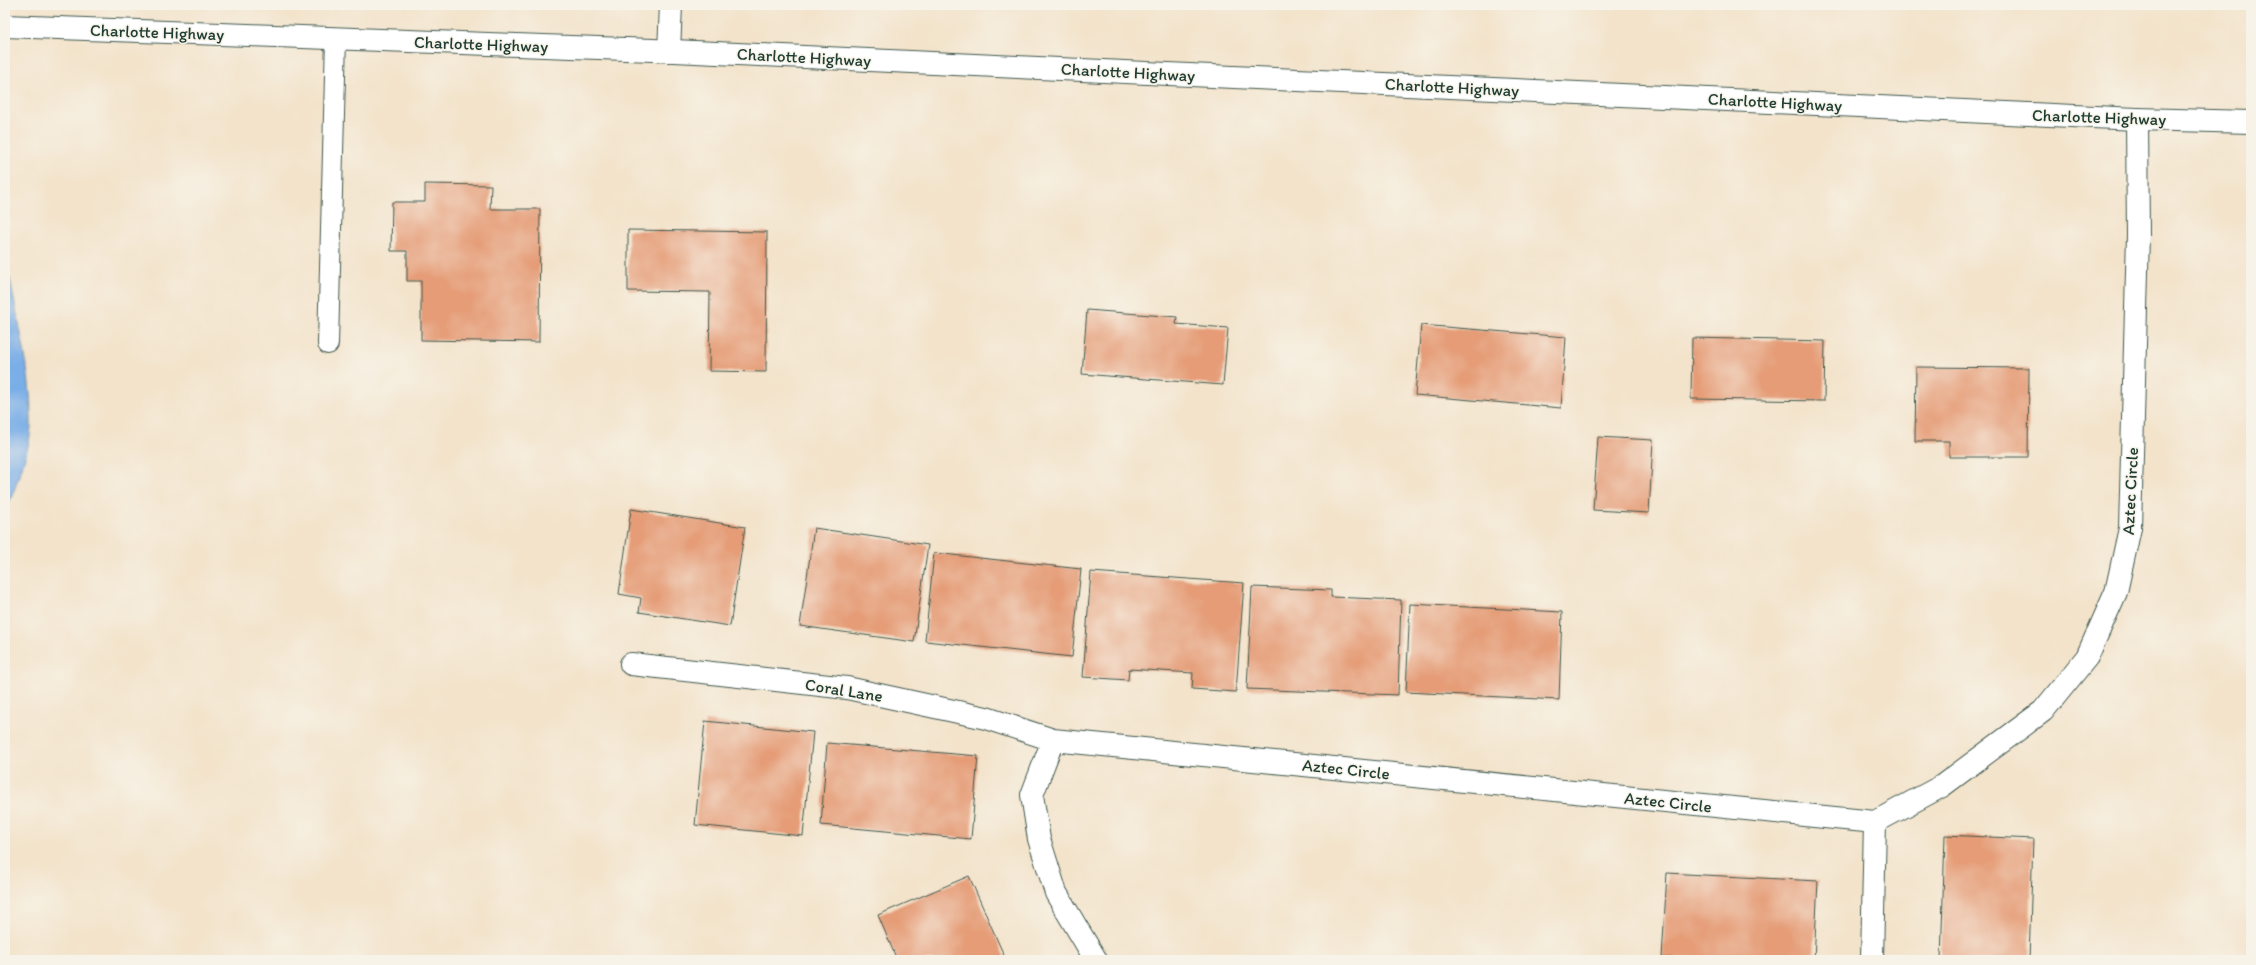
<svg xmlns="http://www.w3.org/2000/svg" width="2256" height="965" font-family="Itim,sans-serif">
	<rect width="100%" height="100%" fill="#f7f3e8"/>
	<filter id="ink" filterUnits="userSpaceOnUse"><feTurbulence type="fractalNoise" baseFrequency=".025" numOctaves="2"/><feDisplacementMap in="SourceGraphic" scale="8" xChannelSelector="R" yChannelSelector="G"/><feConvolveMatrix kernelMatrix="1 2 1 2 8 2 1 2 1" color-interpolation-filters="sRGB"/></filter>
	<filter id="wash" filterUnits="userSpaceOnUse"><feTurbulence type="fractalNoise" baseFrequency=".012" numOctaves="4" result="noise"/><feDisplacementMap in="SourceGraphic" scale="16" xChannelSelector="R" yChannelSelector="G"/><feGaussianBlur stdDeviation="0.9" result="paint"/><feColorMatrix in="noise" values="0 0 0 0 0 0 0 0 0 0 0 0 0 0 0 0 0 1.4 0 .05"/><feComposite in="paint" operator="in"/></filter>
	<g filter="url(#wash)">
		<rect width="100%" height="100%" fill="#f3e3cb"/>
		<path fill="#7aaee7" stroke="#4c768e" d="M5,269L10,279C19,327 32,375 31,424C31,449 14,490 5,514Z"/>
		<g id="blocks">
			<path fill="#e59c77" d="M425,184L491,185L490,209H540L539,342L421,340V281H407V251H391L392,202H425Z
				M628,230L767,232L766,372L709,371L710,292L628,291Z
				M1087,310L1177,317L1176,324L1228,328L1223,385L1082,374Z
				M1421,325L1566,337L1561,408L1415,395Z
				M1692,338L1825,341L1824,401L1691,399Z
				M1916,367L2029,368L2028,457H1949V441H1915Z
				M1598,437L1653,440L1649,513L1593,510Z
				M631,509L745,527L730,626L639,612L641,598L619,594Z
				M814,528L928,545L914,642L800,626Z
				M934,553L1081,569L1072,657L925,641Z
				M1091,572L1244,583L1236,692L1192,689L1193,673L1129,669L1128,680L1083,677Z
				M1252,587L1331,590V597L1401,600L1398,695L1247,689Z
				M1410,604L1562,612L1559,700L1406,692Z
				M705,721L813,732L803,836L695,825Z
				M827,743L978,756L971,839L821,825Z
				M1945,835L2033,839L2029,960H1941Z
				M1667,873L1818,881L1814,960L1662,958Z
				M969,876L1006,960H897L878,915Z"/>
		</g>
	</g>
	<g filter="url(#ink)">
		<use href="#blocks" fill-opacity="0" stroke="#3f564b" stroke-width="1"/>
		<g fill="none" stroke-linecap="round" stroke-linejoin="round">
			<defs>
				<path id="service" d="M328,344L336,38"/>
				<path id="minor" d="M669,51L671,5
					M631,664L847,688L986,718L1053,740
					M1096,960L1056,893L1039,839L1032,795L1053,740L1875,822L1942,786L2043,711L2087,657L2116,592L2130,528L2138,235L2137,119
					M1872,960L1875,822"/>
				<path id="primary" d="M5,26L653,50L2137,119L2251,122"/>
			</defs>
			<use href="#service" stroke="#3f564b" stroke-width="22"/>
			<use href="#minor" stroke="#3f564b" stroke-width="24"/>
			<use href="#primary" stroke="#3f564b" stroke-width="24"/>
			<use href="#service" stroke="#fff" stroke-width="20"/>
			<use href="#minor" stroke="#fff" stroke-width="22"/>
			<use href="#primary" stroke="#fff" stroke-width="22"/>
		</g>
	</g>
	<g text-anchor="middle" stroke-width="3" stroke-linejoin="round" paint-order="stroke">
		<g font-size="17" fill="#1f3d34" stroke="#f7f3e8">
			<text transform="translate(157 32) rotate(2)" y="6">Charlotte Highway</text>
			<text transform="translate(481 44) rotate(2)" y="6">Charlotte Highway</text>
			<text transform="translate(804 57) rotate(3)" y="6">Charlotte Highway</text>
			<text transform="translate(1128 72) rotate(3)" y="6">Charlotte Highway</text>
			<text transform="translate(1452 87) rotate(3)" y="6">Charlotte Highway</text>
			<text transform="translate(1775 102) rotate(3)" y="6">Charlotte Highway</text>
			<text transform="translate(2099 117) rotate(2)" y="6">Charlotte Highway</text>
			<text transform="translate(2130 491) rotate(-87)" y="6">Aztec Circle</text>
			<text transform="translate(844 690) rotate(9)" y="6">Coral Lane</text>
			<text transform="translate(1346 769) rotate(6)" y="6">Aztec Circle</text>
			<text transform="translate(1668 802) rotate(6)" y="6">Aztec Circle</text>
		</g>
	</g>
	<rect width="2256" height="965" fill="none" stroke="#f7f3e8" stroke-width="20"/>
</svg>
